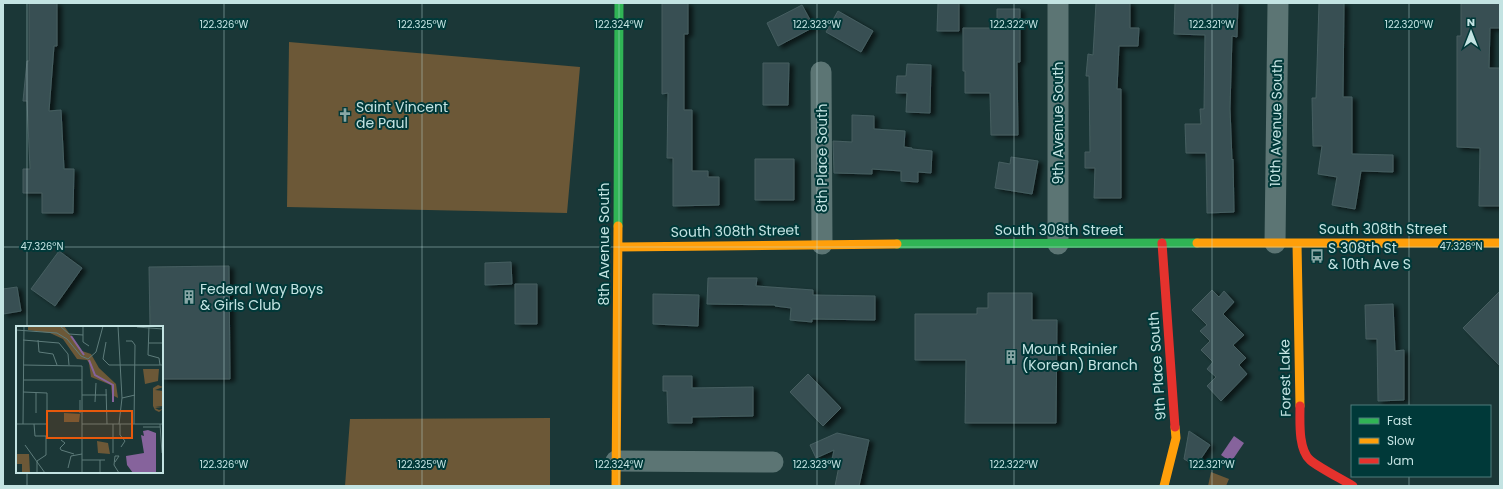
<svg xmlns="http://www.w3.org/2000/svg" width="1503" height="489" font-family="Poppins,sans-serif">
	<defs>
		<filter id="shadow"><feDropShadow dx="4.5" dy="2.5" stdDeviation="2" flood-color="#0009"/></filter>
	</defs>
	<rect width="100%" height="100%" fill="#1b3737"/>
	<path fill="#6c5837" d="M289,42L580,67L567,213L287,207Z
		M550,418V486H345L350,419Z
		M1211,472L1229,479L1226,486H1208Z"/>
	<path fill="#86639c" d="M1234,436L1244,443L1231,462L1221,455Z"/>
	<path fill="#385052" stroke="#465e61" filter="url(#shadow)" d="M29,3H57V46H54L49,111L61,110L64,169H74L73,213H42V193H23V169H30L27,101H23L27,61H29Z
		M662,3H688V34H684V110H692V171H708V177H719V205L673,206V158H667L668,93L662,94Z
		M938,3H959V31H937Z
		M1096,3H1130V28H1139L1138,46H1119L1117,89H1121V198H1094L1095,168H1085V152H1090L1089,76H1086L1088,54L1093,55Z
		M1175,3H1238L1237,37L1232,36L1230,109L1232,160L1233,159L1234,212L1207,213L1206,153H1186L1185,124H1201L1200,109H1204L1205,35L1174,34Z
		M1319,3H1344L1343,97H1352V154L1393,155V172L1361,171L1355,209L1332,205L1337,177L1318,174L1322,146H1313L1312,98H1316Z
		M1461,3H1500V28H1490L1489,68H1500V206H1479L1480,148L1457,147V36H1461Z
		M802,5L814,27L778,46L767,23Z
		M997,9H1020V62H1017L1018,135H991L990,93H965V71H963V28H997Z
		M838,11L873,31L861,52L826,32Z
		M763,63H789L788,105H763Z
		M907,64L931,65L930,113L906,112L907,93H896L897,76H906Z
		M852,115L874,116V129L905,131L904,147L912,148V149L932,151L931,173L918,172V182L901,181V171L872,169V174L834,173L833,141L852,142Z
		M1011,157L1038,161L1032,194L995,188L999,162L1010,164Z
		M755,159H794V200H755Z
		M59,251L82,268L55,306L31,289Z
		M511,262L512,284L485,285V263Z
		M229,266L230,379H162V327H150L149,267Z
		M708,278H757L756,286L813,290V295L875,296V320L812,319V322L790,320L791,308L775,306V305L707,304Z
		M515,284H537V324H515Z
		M17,287L21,311L3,314V289Z
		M1212,290L1219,297L1224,291L1234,302L1223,314L1244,335L1233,345L1246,358L1239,365L1247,374L1221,401L1207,386L1216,377L1207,369L1213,362L1201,350L1210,341L1200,331L1207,325L1192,310Z
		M1500,291V366L1463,328Z
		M988,293H1032V320H1057L1056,423H965L966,360H915V314H977V308H988Z
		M653,294L699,295L698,326L653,324Z
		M1393,304L1395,351L1404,350V400L1378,401L1377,339H1366L1365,305Z
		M808,374L841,408L823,426L790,392Z
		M663,376H692V388L753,387V416L692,417V423H668L667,391H663Z
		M1189,431L1210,445L1196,466L1184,459Z
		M837,433L869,440L859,486H835L839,466L831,464L834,450L816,458L810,445Z"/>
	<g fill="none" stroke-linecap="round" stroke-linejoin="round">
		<path stroke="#5c7574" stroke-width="21" d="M1058,3V244
			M821,72L822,244
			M1275,243L1278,3
			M616,461L773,462"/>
		<path stroke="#30b455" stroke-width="9" d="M618,226L619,3
			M897,244L1197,243"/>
		<path stroke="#ff9f0a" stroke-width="9" d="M1197,243H1500
			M1297,243L1300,406
			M618,247L897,244
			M616,486L618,226
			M1164,486L1176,438L1175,427"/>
		<path stroke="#e5322d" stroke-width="9" d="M1162,243L1175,427
			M1300,406C1300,421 1298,449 1310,460C1321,469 1340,478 1353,486"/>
	</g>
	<path fill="none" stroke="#c3e3e2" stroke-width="1" stroke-opacity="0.45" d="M27,3V327M224,3V486M422,3V486M619,3V486M817,3V486M1014,3V486M1212,3V486M1409,3V406M3,247H1500M27,472V486M1409,476V486"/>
	<defs>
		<symbol id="church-bare" viewBox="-9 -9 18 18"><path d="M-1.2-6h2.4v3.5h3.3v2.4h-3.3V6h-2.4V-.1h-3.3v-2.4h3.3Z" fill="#88a7a6" stroke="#003939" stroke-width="2.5" paint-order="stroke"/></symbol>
		<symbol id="bus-bare" viewBox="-9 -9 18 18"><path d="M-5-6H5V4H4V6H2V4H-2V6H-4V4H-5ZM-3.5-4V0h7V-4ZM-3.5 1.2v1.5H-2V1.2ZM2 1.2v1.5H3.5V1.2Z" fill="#88a7a6" stroke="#003939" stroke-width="2.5" paint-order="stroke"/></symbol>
		<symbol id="building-bare" viewBox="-9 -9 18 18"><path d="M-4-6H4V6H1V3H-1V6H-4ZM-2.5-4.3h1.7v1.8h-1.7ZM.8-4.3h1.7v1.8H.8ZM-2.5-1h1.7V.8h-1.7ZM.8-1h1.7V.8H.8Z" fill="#88a7a6" stroke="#003939" stroke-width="2.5" paint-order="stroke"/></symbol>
	</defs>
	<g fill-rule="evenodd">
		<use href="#church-bare" x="335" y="105" width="20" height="20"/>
		<use href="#bus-bare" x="1307" y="246" width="20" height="20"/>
		<use href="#building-bare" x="179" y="287" width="20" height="20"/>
		<use href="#building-bare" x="1001" y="347" width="20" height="20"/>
	</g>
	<g text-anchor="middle" stroke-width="4" stroke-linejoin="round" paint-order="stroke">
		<g font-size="14" fill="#c3e3e2" stroke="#003939" text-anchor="start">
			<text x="356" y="112">Saint Vincent<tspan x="356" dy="16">de Paul</tspan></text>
			<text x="1328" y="253">S 308th St<tspan x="1328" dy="16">&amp; 10th Ave S</tspan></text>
			<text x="200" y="294">Federal Way Boys<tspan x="200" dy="16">&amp; Girls Club</tspan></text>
			<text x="1022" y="354">Mount Rainier<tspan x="1022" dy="16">(Korean) Branch</tspan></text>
		</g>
		<g font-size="14" fill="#c3e3e2" stroke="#003939">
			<text transform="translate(1058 123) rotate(-90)" y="5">9th Avenue South</text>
			<text transform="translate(1276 123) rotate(-89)" y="5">10th Avenue South</text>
			<text transform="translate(822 158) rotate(-90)" y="5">8th Place South</text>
			<text x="1383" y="234">South 308th Street</text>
			<text x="1059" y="235">South 308th Street</text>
			<text transform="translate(735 231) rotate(-1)" y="5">South 308th Street</text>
			<text transform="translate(604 244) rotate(-90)" y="5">8th Avenue South</text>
			<text transform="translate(1157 366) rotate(-94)" y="5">9th Place South</text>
			<text transform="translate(1285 378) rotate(-91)" y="5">Forest Lake</text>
		</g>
	</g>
	<g transform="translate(16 326)">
		<rect width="147" height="147" fill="#1b3737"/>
		<path d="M12,0H48L66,25L75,28L83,42L100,58L102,72L96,69L95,59L75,51L73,37L71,34L61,33L47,13L34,7L12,4ZM127,43H143L142,55L129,58ZM142,59L147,61L139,64L147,65V80L139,81L146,82H139L143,84L147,83L143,86L139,84L137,80V62ZM48,87L64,88L63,96H48ZM81,115L92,117L94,128L82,127ZM0,128H13L14,147H6V138H0Z" fill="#6c5837"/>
		<path d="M132,104L140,107V147H117L111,139L110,130L128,127L125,109L128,110L127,105Z" fill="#86639c"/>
		<path fill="none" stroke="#86639c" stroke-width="2" d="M55,10L68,29M73,34L79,49L97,59V76"/>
		<path fill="none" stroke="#5e7c7b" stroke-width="1" d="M44,0L53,8L67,9M67,0V16L73,20M102,0L106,72L103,98M133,0L132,29L143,32L144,39M121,1L147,3M0,4L41,7L51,13L65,30L72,33L80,26L87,0M7,14L43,17L52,28L53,39M22,14L23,26L37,28L41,39M110,15H116L119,19L118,98M90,16L87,33L93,39H147M133,17H147M7,39L66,40V147M7,54H66M90,63L91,98M20,67V87M66,69H91M106,72L119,69M79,76L80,57M64,87V74M0,98H31V67L7,66M7,98L8,0M18,98L19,110H30M66,98H147M97,98V127M104,98V109L109,115L105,121M144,98L146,127M127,101H144M30,110V129M45,114L49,117L44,122L45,124L58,128M9,119L29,147M66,134H89M84,134V147M99,136L103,130H99L98,139L103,147M52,142L55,130L66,128M21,147V135L30,129"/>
		<path fill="#e8590c" fill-opacity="0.15" stroke="#e8590c" stroke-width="2" d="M31,85H116V112H31Z"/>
		<rect width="147" height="147" fill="none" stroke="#c3e3e2" stroke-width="2"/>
	</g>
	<g font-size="10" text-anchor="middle" fill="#c3e3e2" stroke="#003939" stroke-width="4" stroke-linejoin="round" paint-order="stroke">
		<text x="224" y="28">122.326°W</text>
		<text x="422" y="28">122.325°W</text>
		<text x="619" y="28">122.324°W</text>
		<text x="817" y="28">122.323°W</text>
		<text x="1014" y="28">122.322°W</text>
		<text x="1212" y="28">122.321°W</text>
		<text x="1409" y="28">122.320°W</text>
		<text x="42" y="250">47.326°N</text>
		<text x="1461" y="250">47.326°N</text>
		<text x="224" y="468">122.326°W</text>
		<text x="422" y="468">122.325°W</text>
		<text x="619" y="468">122.324°W</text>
		<text x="817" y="468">122.323°W</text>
		<text x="1014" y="468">122.322°W</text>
		<text x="1212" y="468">122.321°W</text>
	</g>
	<rect width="1503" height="489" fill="none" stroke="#c3e3e2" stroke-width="8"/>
	<rect x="1351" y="405" width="140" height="72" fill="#003939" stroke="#4e7d7d"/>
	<rect x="1359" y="418" width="20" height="6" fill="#30b455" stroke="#4e7d7d"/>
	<text x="1387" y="425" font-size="12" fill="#c3e3e2">Fast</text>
	<rect x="1359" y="438" width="20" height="6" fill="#ff9f0a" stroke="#4e7d7d"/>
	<text x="1387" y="445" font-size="12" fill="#c3e3e2">Slow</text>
	<rect x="1359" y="458" width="20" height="6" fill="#e5322d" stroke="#4e7d7d"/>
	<text x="1387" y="465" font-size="12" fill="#c3e3e2">Jam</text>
	<g transform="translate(1471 32)" stroke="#003939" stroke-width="3" paint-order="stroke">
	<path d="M0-3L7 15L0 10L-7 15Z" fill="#c3e3e2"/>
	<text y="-6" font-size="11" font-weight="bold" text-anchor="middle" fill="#c3e3e2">N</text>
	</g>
</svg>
